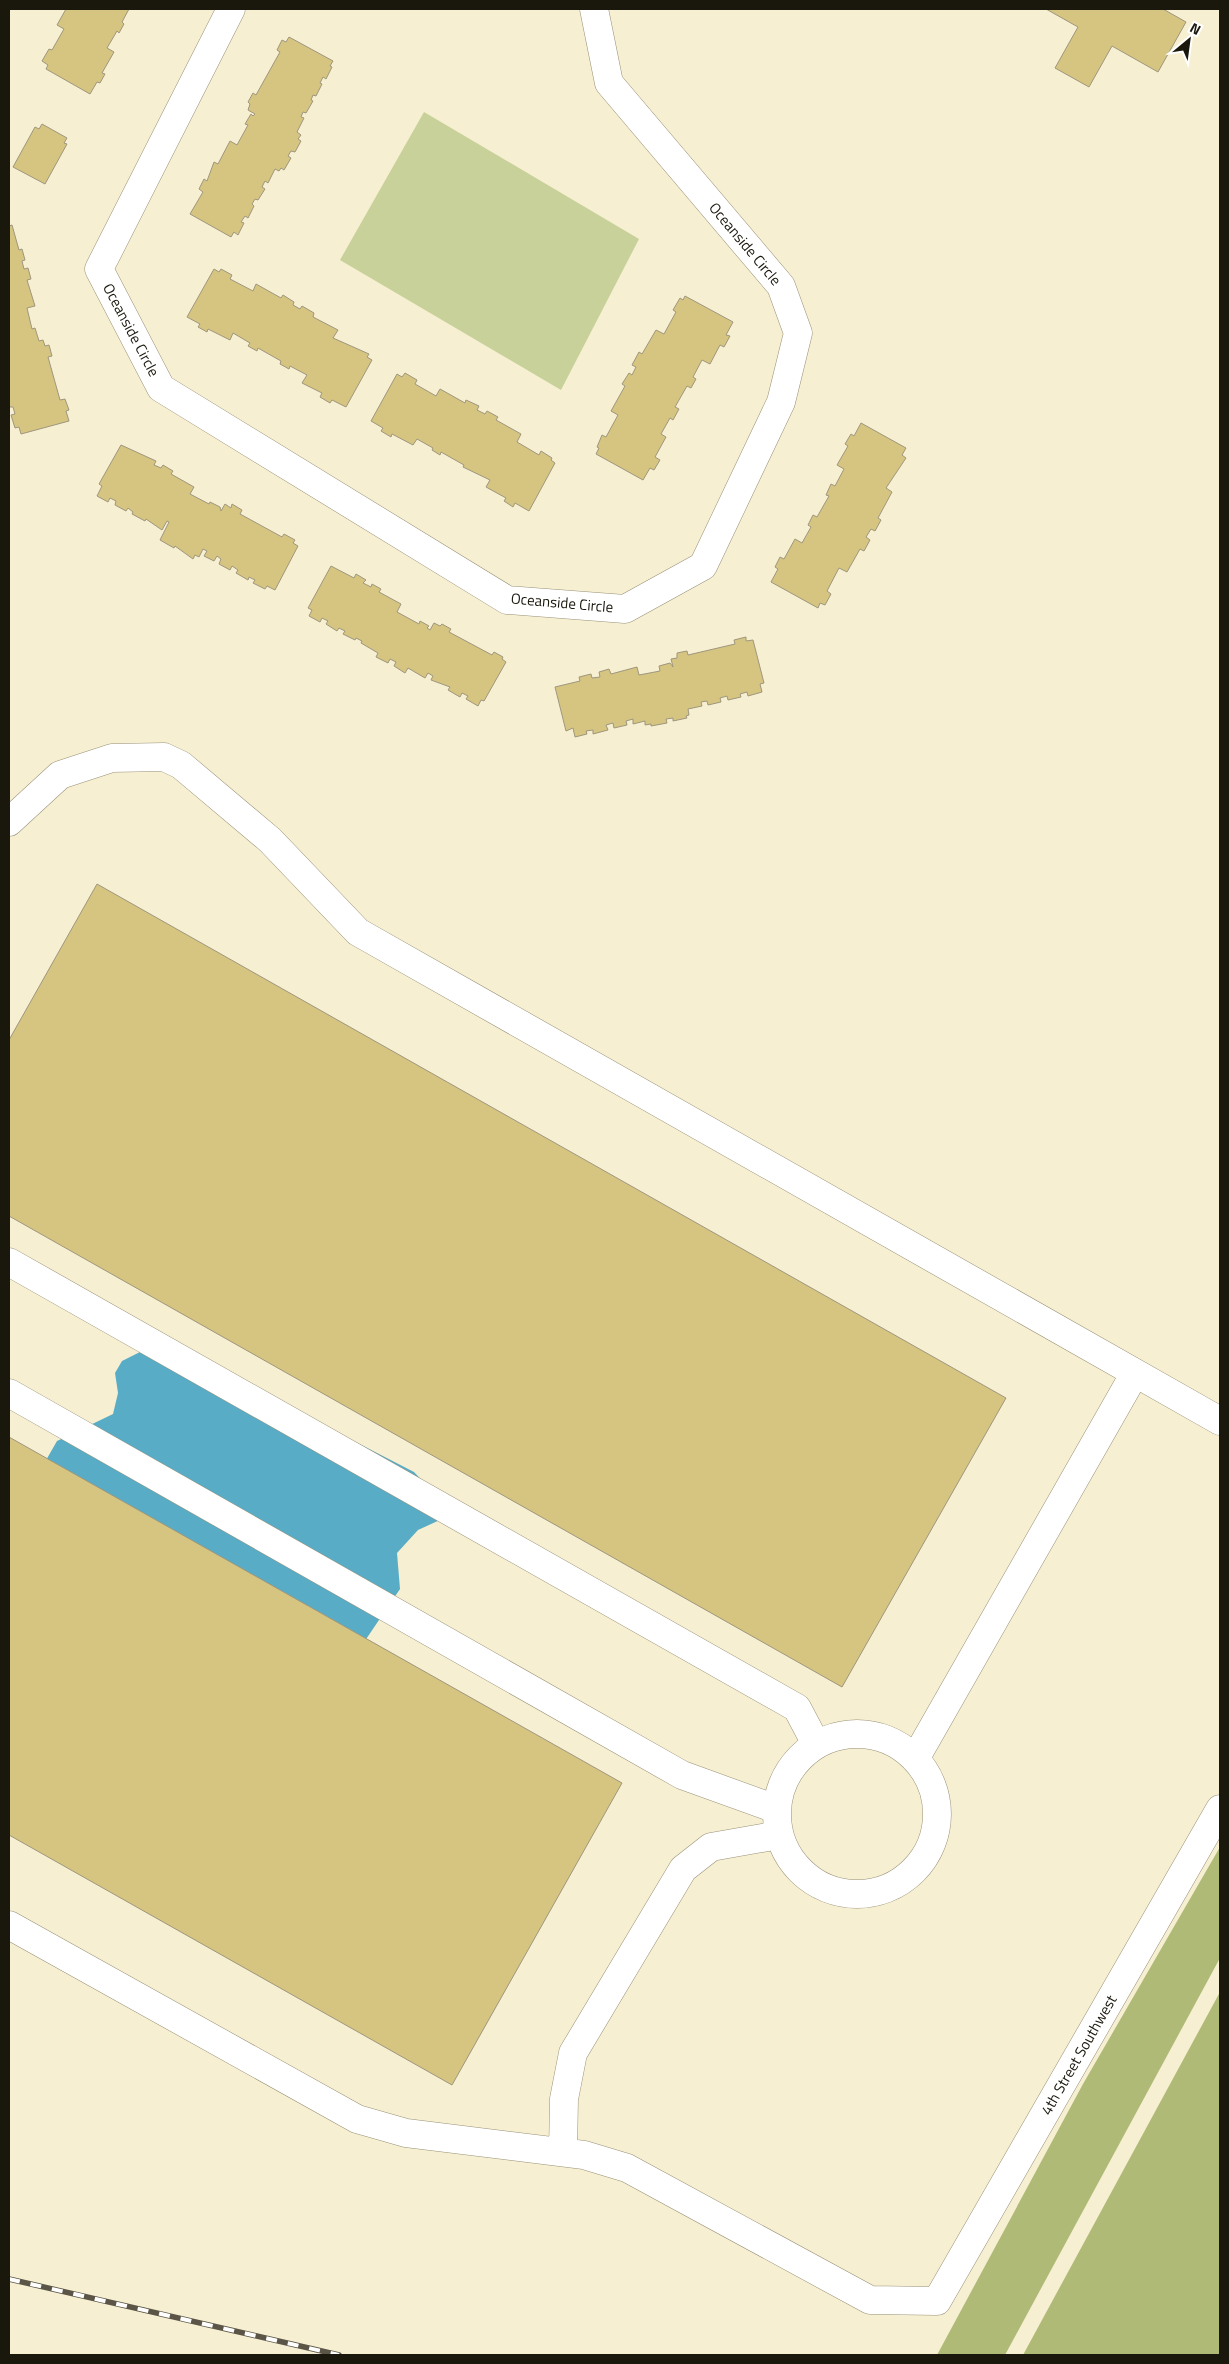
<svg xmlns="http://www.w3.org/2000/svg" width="1229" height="2364" font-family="'Titillium Web',sans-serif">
	<rect width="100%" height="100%" fill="#f6efd2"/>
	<path fill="#c8d199" d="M424,112L639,239L561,390L340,260Z"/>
	<path fill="#b0ba77" d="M1220,1847V1958L1005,2355H937L1083,2084Z
		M1220,1992V2355H1023Z"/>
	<path fill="#59acc6" d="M171,1347L414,1472L442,1501V1519L418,1530L397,1553L400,1589L268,1784L34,1662L9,1653V1543L29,1490L57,1441L113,1414L118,1393L115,1373L122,1361L146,1349Z"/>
	<path fill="#d6c481" stroke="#9e977d" d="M66,9H129L122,22L124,24L119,33L117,31L107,48L114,52L102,73L105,74L100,83L97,82L90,94L46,69L48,65L42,61L49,49L52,50L64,29L57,25Z
		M1046,9H1163L1186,22L1158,72L1112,46L1089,87L1055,68L1078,27Z
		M289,37L333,61L330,66L332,67L326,79L323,77L320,83L322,84L316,96L313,95L311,100L313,101L306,113L303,112L301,117L304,118L297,132L301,135L298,139L301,141L295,152L291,151L288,156L291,158L284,170L281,168L279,171L275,169L268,183L265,181L262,187L265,189L258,200L255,199L252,204L254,206L248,218L245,216L241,222L244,223L238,235L234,232L231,237L190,214L203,192L199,189L204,179L207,181L214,162L218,164L230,141L237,145L248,125L245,124L251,114L253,116L255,114L248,110L250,104L248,102L253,93L256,95L280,52L277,50L282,40L286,42Z
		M42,124L67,138L64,143L67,144L45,184L13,167L35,127L39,129Z
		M12,225L19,250L22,249L25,260L22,261L24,269L28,268L31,279L27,280L35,306L27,308L32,329L35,328L39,341L43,340L45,346L49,345L52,356L48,357L60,400L65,399L69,410L66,411L69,421L21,434L19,427L15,428L11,415L15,414L13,407H9V226Z
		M214,269L219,272L221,269L232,275L230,279L253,291L256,284L281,298L283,295L294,302L293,305L300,309L302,306L314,313L313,317L338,330L333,338L369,354L367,357L372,360L346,407L332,400L330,403L320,397L322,393L302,383L307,375L290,366L289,369L280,364L281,361L258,348L257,351L248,346L250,343L233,333L230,340L208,329L207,332L198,327L200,324L187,317Z
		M685,296L733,322L726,335L730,336L724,347L720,345L710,364L702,360L693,377L696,379L691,388L687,386L675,407L679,409L673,420L670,418L661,434L666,437L655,457L660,460L654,470L650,468L643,480L596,454L599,448L597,447L602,435L606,437L618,415L611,411L625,386L622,384L629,373L632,375L636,367L632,365L639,352L642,354L656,330L664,334L676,312L673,310L680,298L683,300Z
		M405,373L417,380L415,384L436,396L440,389L465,403L466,400L479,406L477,410L485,414L487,411L498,417L496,420L521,434L517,442L539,455L541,451L552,458L551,460L555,463L529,511L515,503L513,507L504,501L506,498L486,487L490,480L463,467L464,465L441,452L440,455L432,450L433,448L417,439L413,445L392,434L391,437L381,431L383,428L371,421L397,374L402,377Z
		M861,423L906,448L902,455L906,458L886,488L892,492L878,518L881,520L875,531L871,529L866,537L870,540L864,551L860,549L847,572L839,568L827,591L831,594L825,605L820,603L818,608L771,582L778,569L775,567L780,557L784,559L795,539L802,543L811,527L808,525L813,515L817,517L829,496L826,495L831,484L835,486L844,469L837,465L848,446L845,444L851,434L854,436Z
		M121,445L156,461L154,465L161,468L163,465L173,471L171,474L194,487L190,494L209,504L210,502L220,507L221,511L225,504L231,508L232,504L242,510L240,514L282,537L284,534L295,540L293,543L298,546L275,590L267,586L265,589L253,583L255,580L249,577L248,580L236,573L238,570L232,566L230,570L219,564L221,559L217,556L214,561L204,556L207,551L203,549L199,557L195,555L193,559L175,546L174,548L160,540L169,522L167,521L162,530L146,519L145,521L132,514L133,512L128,508L126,511L115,505L116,501L110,498L108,502L97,496L102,486L99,484Z
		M331,566L354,578L356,574L366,580L363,583L371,587L372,584L381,589L379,592L401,604L397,612L419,624L420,621L429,626L427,628L430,630L434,623L440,626L442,624L451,629L449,632L492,655L494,652L503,657L502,659L506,662L484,701L481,700L478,706L466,699L468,696L462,693L460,697L448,690L450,687L431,680L433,676L428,673L425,678L408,668L405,673L394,666L396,662L390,659L388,663L376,657L378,653L361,643L362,641L356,638L355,640L343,634L345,631L339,628L337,631L326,624L328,621L322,618L320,622L309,616L312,610L308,608Z
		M746,637V641L753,640L764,683L760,684L762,692L748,696L747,692L740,694L741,697L728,700L727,696L720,698L721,702L708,705L707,701L701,702L702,706L688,709L689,715L686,716L687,718L673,721V718L666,719L667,723L651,726V724L645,725V721L633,724V719L626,721L627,725L614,728L613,723L606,725L608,730L593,734V730L586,731L587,734L575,737L573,728L566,731L555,687L580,681L579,677L591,674L592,678L600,677L599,672L609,669L611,674L637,667L639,675L660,671L659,666L670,663L673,667L671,659L677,658V653L687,651L688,655L735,644L734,640Z
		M97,884L1006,1398L842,1687L9,1216V1040Z
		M9,1437L622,1783L452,2085L9,1835Z"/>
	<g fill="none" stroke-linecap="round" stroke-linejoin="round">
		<defs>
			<path id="minor" d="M231,9L99,269L161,388L507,600L625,609L703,566L781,402L798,333L781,286L609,83L594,9
				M9,822L60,775L112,758L164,757L181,765L270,840L358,932L1220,1421
				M9,1262L797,1708L816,1744
				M9,1393L682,1775L776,1809
				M777 1814a80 80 0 1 1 160 0a80 80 0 1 1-160 0Z
				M915,1759L1135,1373
				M9,1925L357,2119L406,2133L584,2155L627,2168L870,2300L937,2301L1220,1809
				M563,2152L564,2099L573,2053L683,1869L711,1847L779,1835"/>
		</defs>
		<use href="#minor" stroke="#999278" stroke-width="29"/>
		<use href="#minor" stroke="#fff" stroke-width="28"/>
		<defs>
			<path id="rail" d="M9,2279L339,2355"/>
		</defs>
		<use href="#rail" stroke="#5a5546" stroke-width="5.5"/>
		<use href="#rail" stroke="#fff" stroke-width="4" stroke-dasharray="11" stroke-linecap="butt"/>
	</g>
	<g text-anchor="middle" stroke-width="4" stroke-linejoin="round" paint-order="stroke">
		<g font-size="15" fill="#1a170d" stroke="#fff">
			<text transform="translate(745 244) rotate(50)" y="5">Oceanside Circle</text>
			<text transform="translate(131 330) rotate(62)" y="5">Oceanside Circle</text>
			<text transform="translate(562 603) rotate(5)" y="5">Oceanside Circle</text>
			<text transform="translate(1079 2055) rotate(-60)" y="5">4th Street Southwest</text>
		</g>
	</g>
	<rect width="1229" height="2364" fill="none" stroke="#1a170d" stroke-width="20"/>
	<g transform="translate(1189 40) rotate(29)" stroke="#ffffff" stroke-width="4" paint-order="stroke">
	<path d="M0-4L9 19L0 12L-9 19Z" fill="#1a170d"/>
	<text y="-8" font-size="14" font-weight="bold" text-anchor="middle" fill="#1a170d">N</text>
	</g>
</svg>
